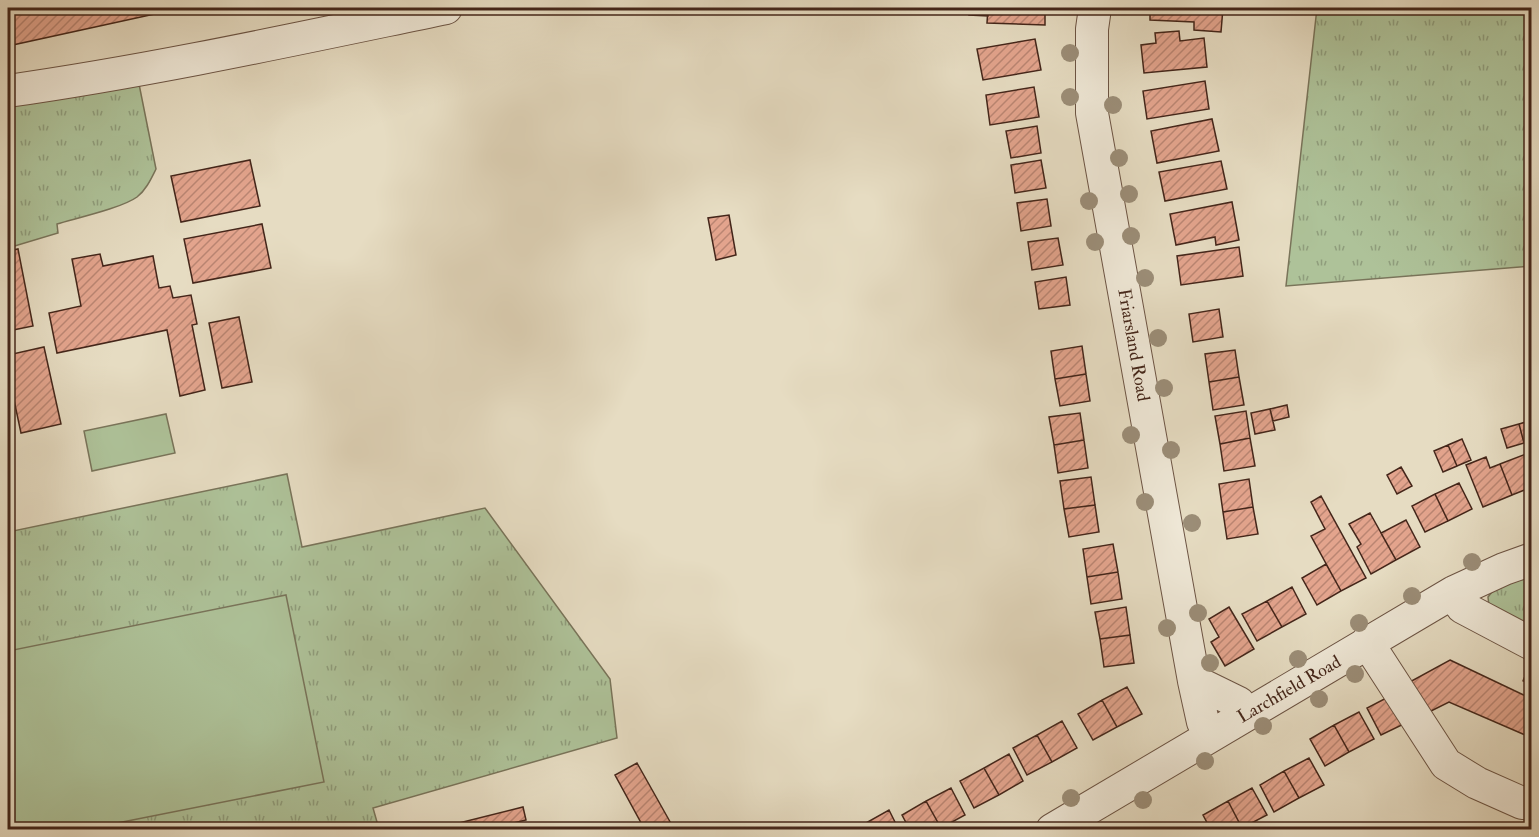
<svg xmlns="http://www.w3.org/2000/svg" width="1539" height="837" font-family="'IM FELL Double Pica',serif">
	<defs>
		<pattern id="grass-tufts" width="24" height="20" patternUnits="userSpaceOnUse" patternTransform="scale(1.5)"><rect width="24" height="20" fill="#aec299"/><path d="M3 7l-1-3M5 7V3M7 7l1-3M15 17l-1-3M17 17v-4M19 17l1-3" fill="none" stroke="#8f9d7c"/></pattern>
		<pattern id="building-hatch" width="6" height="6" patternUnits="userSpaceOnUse" patternTransform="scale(1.5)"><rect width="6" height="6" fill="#e3a48d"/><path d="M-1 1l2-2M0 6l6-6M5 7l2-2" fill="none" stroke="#ba8572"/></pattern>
	</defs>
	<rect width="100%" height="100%" fill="#e6dcc2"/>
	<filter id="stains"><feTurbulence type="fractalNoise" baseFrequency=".00333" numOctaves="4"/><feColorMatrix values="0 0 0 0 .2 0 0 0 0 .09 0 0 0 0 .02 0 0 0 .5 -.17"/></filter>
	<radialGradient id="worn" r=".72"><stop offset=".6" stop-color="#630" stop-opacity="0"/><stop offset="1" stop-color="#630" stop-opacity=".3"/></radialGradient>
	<path fill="url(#grass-tufts)" stroke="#79745a" stroke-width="1.5" d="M1317,8H1531V266L1286,286Z
		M138,79L156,169C151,179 146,190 137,197C122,208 77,218 57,224L58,233L8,248V99Z
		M287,474L302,547L485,508L610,679L617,738L373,808L379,829H8V532Z
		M1531,574V632L1489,606L1488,597L1495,588Z"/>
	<path fill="#aec299" stroke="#79745a" stroke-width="1.5" d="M166,414L175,453L92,471L84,431Z
		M286,595L324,782L87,829H8V651Z"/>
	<path fill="url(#building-hatch)" stroke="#44261a" stroke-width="1.5" d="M8,8H172L173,10L8,46Z
		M970,8H988V16L969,15Z
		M988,8H1045V25L987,23Z
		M1150,8H1223L1221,32L1194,30V22L1150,20Z
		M1179,31L1180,41L1204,38L1207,67L1144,73L1141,45L1156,43L1155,33Z
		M1035,39L1041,70L983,80L977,49Z
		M1205,81L1209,109L1147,119L1143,91Z
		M1034,87L1039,117L990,125L986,95Z
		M1212,119L1219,151L1157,163L1151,131Z
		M1037,126L1041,153L1011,158L1006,131Z
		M250,160L260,206L181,222L171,176Z
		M1041,160L1046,188L1015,193L1011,165Z
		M1221,161L1227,189L1165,201L1159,172Z
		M1047,199L1051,226L1021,231L1017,203Z
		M1232,202L1239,240L1216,245L1215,237L1176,245L1170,214Z
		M729,215L736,255L716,260L708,218Z
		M262,224L271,268L193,283L184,239Z
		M1058,238L1063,265L1032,270L1028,242Z
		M1239,247L1243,276L1181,285L1177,256Z
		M18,249L33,326L8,331V251Z
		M100,254L103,266L153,256L159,288L170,286L173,298L191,295L197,324L192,325L205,390L180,396L167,330L57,353L49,313L81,306L72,259Z
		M1066,277L1070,305L1039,309L1035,282Z
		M1219,309L1223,337L1193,342L1189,314Z
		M239,317L252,382L222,388L209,323Z
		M1082,346L1086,374L1055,379L1051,351Z
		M44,347L61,424L21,433L8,372V355Z
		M1235,350L1239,377L1209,382L1205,354Z
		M1086,374L1090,401L1060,406L1055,379Z
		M1239,377L1244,405L1213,410L1209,382Z
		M1287,405L1289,417L1273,421L1270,409Z
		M1270,409L1275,430L1255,434L1251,413Z
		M1246,411L1250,438L1220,444L1215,416Z
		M1080,413L1084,440L1054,445L1049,417Z
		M1532,420V441L1524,443L1519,424Z
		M1519,424L1524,443L1507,448L1501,429Z
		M1250,438L1255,466L1224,471L1220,444Z
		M1462,439L1471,460L1457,466L1448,445Z
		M1084,440L1088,468L1058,473L1054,445Z
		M1448,445L1457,466L1443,472L1434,451Z
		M1526,454L1532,467V487L1512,495L1500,464Z
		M1486,457L1490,468L1500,464L1512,495L1483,507L1466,465Z
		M1401,467L1412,486L1397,494L1387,475Z
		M1091,477L1095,505L1064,509L1060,481Z
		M1249,479L1253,507L1223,512L1219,484Z
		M1459,483L1472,509L1448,521L1435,494Z
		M1435,494L1448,521L1425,532L1412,506Z
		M1321,496L1366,578L1341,591L1311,536L1325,529L1311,502Z
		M1095,505L1099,532L1069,537L1064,509Z
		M1253,507L1258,534L1227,539L1223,512Z
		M1370,513L1396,560L1371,574L1357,547L1361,544L1349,524Z
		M1406,520L1420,547L1396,560L1381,533Z
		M1113,544L1118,572L1087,577L1083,549Z
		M1326,564L1341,591L1317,605L1302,578Z
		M1118,572L1122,599L1091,604L1087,577Z
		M1292,587L1306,614L1282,627L1267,601Z
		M1267,601L1282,627L1257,641L1242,614Z
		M1126,607L1130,635L1100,639L1095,612Z
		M1229,607L1254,649L1225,666L1211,642L1219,637L1209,619Z
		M1130,635L1134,663L1104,667L1100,639Z
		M1450,660L1532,699V738L1449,702L1425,714L1406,684Z
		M1127,687L1142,714L1117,727L1102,700Z
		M1392,695L1406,723L1381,735L1367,708Z
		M1102,700L1117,727L1093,740L1078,714Z
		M1359,712L1374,739L1349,752L1334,725Z
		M1062,721L1077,748L1052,762L1037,735Z
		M1334,725L1349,752L1325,766L1310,739Z
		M1037,735L1052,762L1027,775L1013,748Z
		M1009,754L1023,781L999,795L984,768Z
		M1309,758L1324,785L1299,798L1284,771Z
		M637,763L673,827L670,830H645L615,775Z
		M984,768L999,795L974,808L960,781Z
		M1284,771L1299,798L1274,812L1260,785Z
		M951,788L965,815L941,828L926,801Z
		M1252,788L1267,815L1242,828L1228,801Z
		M926,801L941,828L910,830L902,815Z
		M1228,801L1242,828L1211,830L1203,815Z
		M523,807L526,820L496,827L497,830H431Z
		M889,810L899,830H867L864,824Z"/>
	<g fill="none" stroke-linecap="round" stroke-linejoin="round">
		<defs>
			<path id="minor" d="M1095,8L1092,29V113L1194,681L1203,722L1211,734
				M8,91C155,70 301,38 446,8
				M1454,592L1462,607L1532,644
				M1367,642L1446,764L1477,783L1522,803L1532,801
				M1194,681L1239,703L1246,714
				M1052,830L1454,592L1504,569L1532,559"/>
		</defs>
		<use href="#minor" stroke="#6c5444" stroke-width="34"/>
		<path stroke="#44261a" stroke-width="4" stroke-dasharray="4.5 3" stroke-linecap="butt" d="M1524,682L1529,669"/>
		<use href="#minor" stroke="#efe8d7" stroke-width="32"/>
	</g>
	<g fill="#9b8d77">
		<circle cx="1070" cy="53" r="9"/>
		<circle cx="1070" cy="97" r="9"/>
		<circle cx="1113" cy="105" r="9"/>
		<circle cx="1119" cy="158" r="9"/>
		<circle cx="1129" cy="194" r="9"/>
		<circle cx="1089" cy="201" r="9"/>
		<circle cx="1131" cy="236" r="9"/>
		<circle cx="1095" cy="242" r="9"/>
		<circle cx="1145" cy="278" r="9"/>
		<circle cx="1158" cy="338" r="9"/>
		<circle cx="1164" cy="388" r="9"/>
		<circle cx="1131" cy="435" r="9"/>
		<circle cx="1171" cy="450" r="9"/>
		<circle cx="1145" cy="502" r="9"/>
		<circle cx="1192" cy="523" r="9"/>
		<circle cx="1472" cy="562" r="9"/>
		<circle cx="1412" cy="596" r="9"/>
		<circle cx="1198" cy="613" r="9"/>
		<circle cx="1359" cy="623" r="9"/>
		<circle cx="1167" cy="628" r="9"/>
		<circle cx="1298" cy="659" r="9"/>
		<circle cx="1210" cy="663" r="9"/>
		<circle cx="1355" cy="674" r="9"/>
		<circle cx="1319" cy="699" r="9"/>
		<circle cx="1263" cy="726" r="9"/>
		<circle cx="1205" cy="761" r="9"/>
		<circle cx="1071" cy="798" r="9"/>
		<circle cx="1143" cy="800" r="9"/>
	</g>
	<g text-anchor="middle" stroke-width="5" stroke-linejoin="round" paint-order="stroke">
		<g font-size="18" fill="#44261a" stroke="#efe8d7">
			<text transform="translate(1134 345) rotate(80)" y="6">Friarsland Road</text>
			<text transform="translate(1289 689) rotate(-30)" y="6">Larchfield Road</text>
		</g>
	</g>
	<rect width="1539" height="837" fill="none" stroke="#e6dcc2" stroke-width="30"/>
	<rect x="9" y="9" width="1521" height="819" fill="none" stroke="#44261a" stroke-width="3"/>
	<rect x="15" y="15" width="1509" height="807" fill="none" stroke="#44261a" stroke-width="1.5"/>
	<rect width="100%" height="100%" filter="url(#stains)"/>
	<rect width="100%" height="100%" fill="url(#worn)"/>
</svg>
